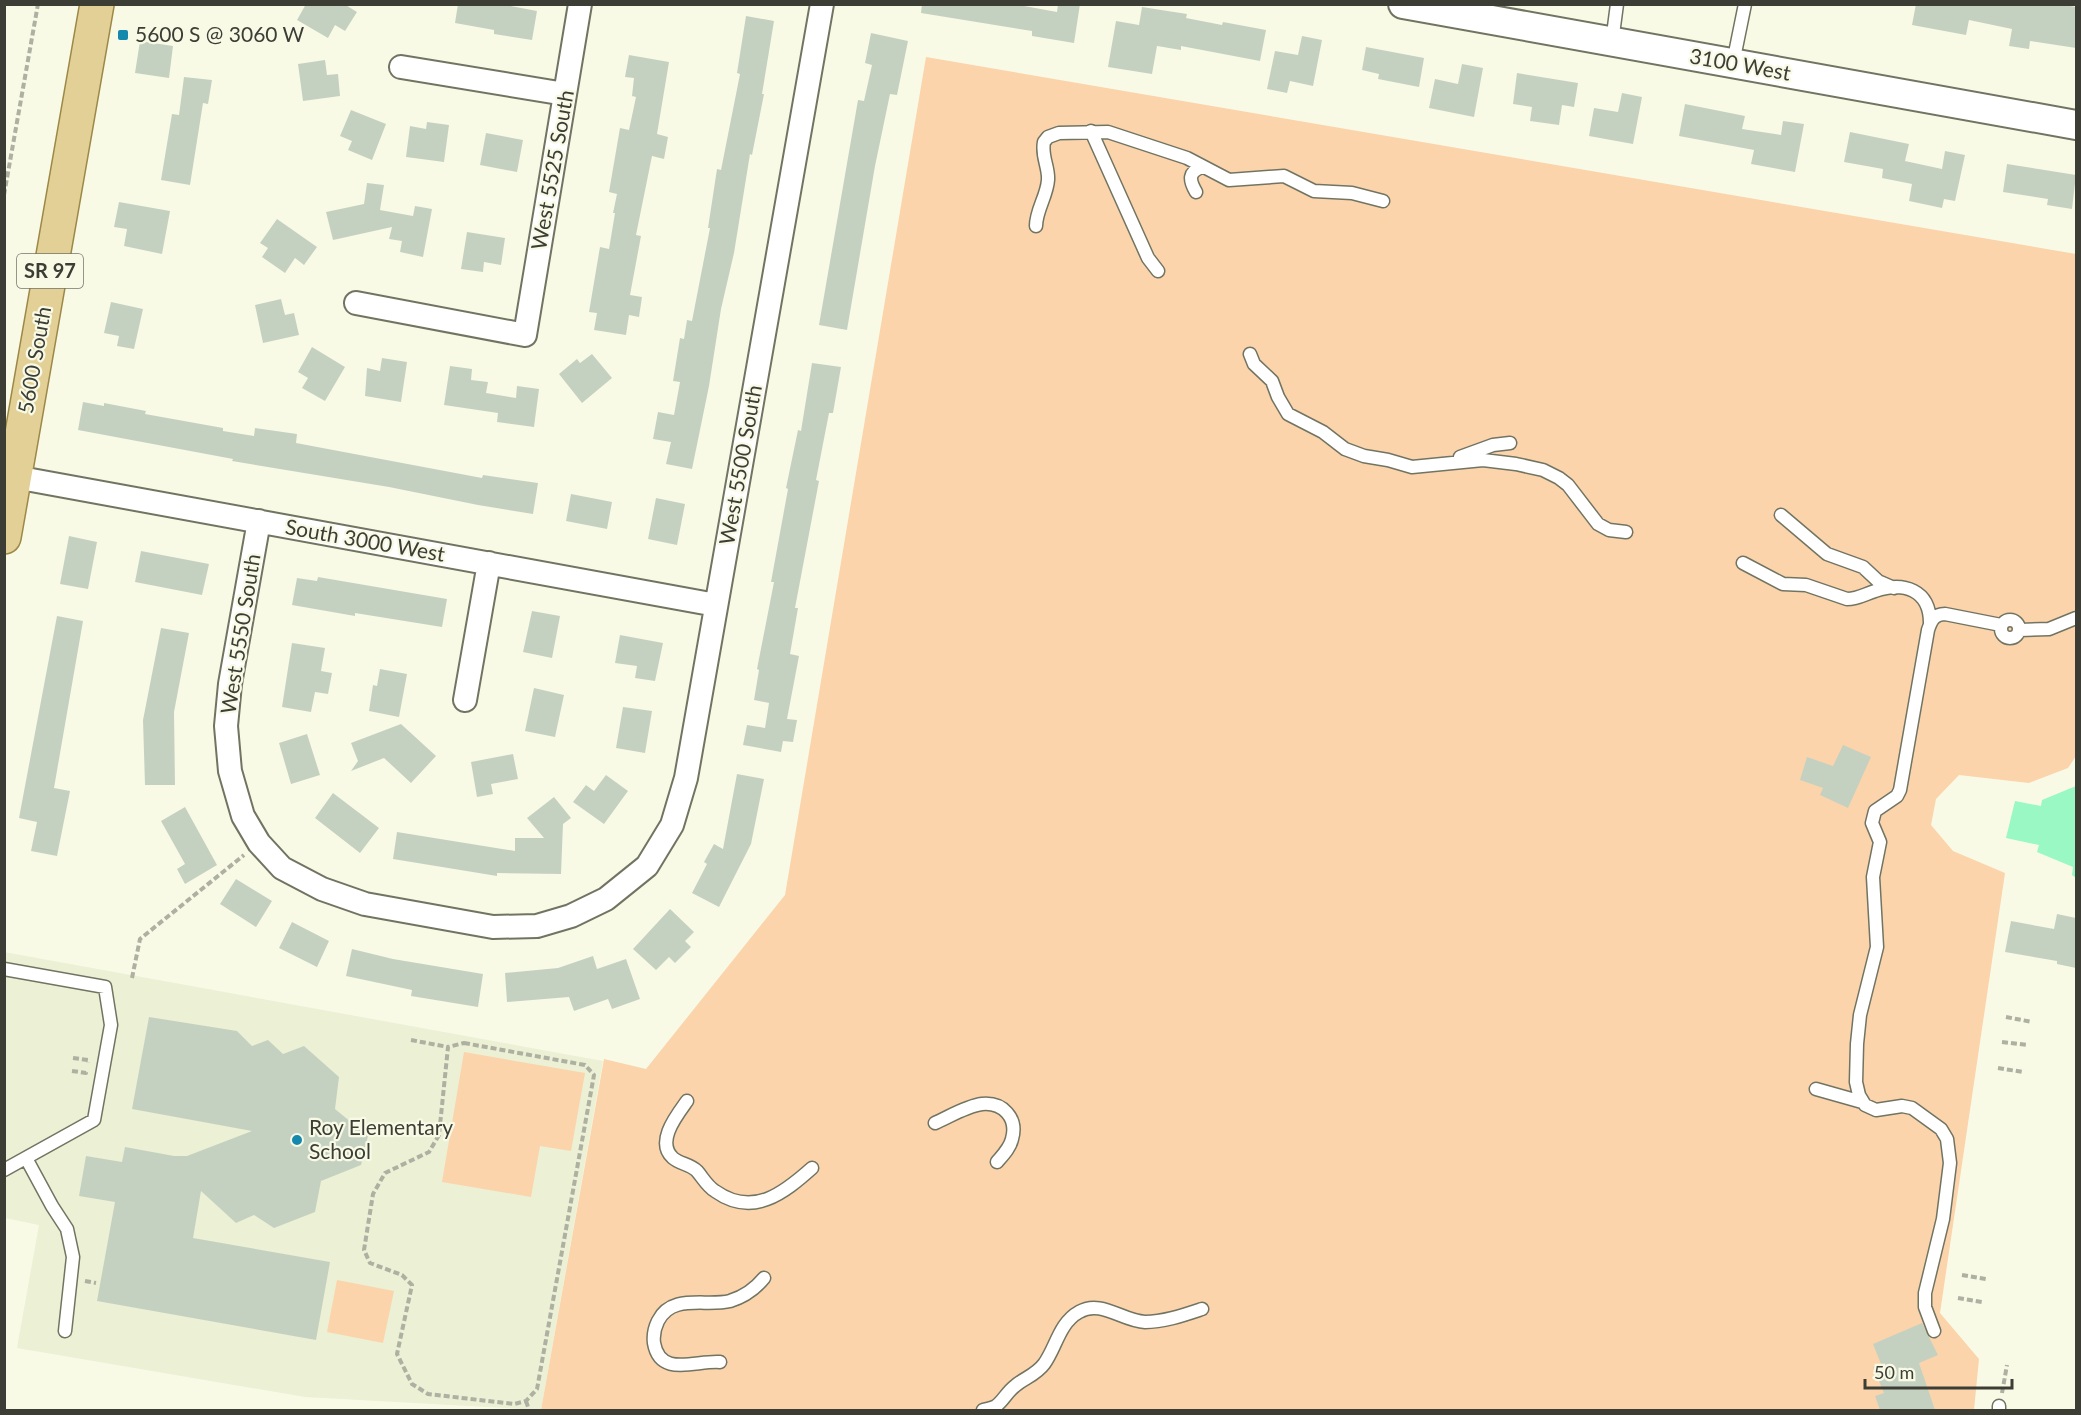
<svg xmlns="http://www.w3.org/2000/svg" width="2081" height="1415" font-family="Lato,sans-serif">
	<rect width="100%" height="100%" fill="#f8fae6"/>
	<path fill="#ecf0d4" d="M4,952L603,1061L541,1410L305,1397L17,1348L39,1225L5,1218Z"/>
	<path fill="#fbd4ac" d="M926,57L2076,254V756L2068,768L2029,783L1959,775L1936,799L1931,825L1953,851L2005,873L1940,1313L1979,1359L1974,1410H541L604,1059L646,1069L785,895Z
		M464,1052L585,1073L571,1151L540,1146L531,1197L442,1182Z
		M337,1280L394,1291L383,1343L327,1332Z"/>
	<path fill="#99f8c3" d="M2076,786V878L2072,875L2073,867L2037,852L2039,845L2006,838L2015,801L2041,806L2042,800Z"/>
	<path fill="#c5d1c0" d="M306,4H344L357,12L345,31L335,25L328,38L297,20Z
		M458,4H500L537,11L532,40L494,34V30L455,23Z
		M922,4H1013L1057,12L1058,4H1080L1074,43L1032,36V31L921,13Z
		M1916,4H2059L2076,7V48L2030,41L2029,49L2009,46L2012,29L1969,20L1966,35L1912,25Z
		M1142,7L1187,14L1186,18L1222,25L1223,22L1266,30L1260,61L1181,46V50L1157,46L1152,74L1108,67L1116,21L1139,25Z
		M746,16L774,21L762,94H764L752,155L750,154L734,253L721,309L709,386L692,469L666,464L671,442L653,439L658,412L674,415L680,382L673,381L680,338L684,339L687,320L692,321L710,228H708L717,169L721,170L740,74L737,73Z
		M871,33L908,41L897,95L890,94L875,166L847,330L819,325L858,100L864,101L872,65L865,63Z
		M1302,36L1322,40L1313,86L1290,81L1287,93L1267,89L1275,51L1298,55Z
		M140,41L173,46L169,78L135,73Z
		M1366,47L1424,58L1419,87L1378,79L1379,74L1362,70Z
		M629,55L669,62L657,134L668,137L664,159L652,156L636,235L641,236L630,295L642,297L639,317L629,315L626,335L594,330L597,313L589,312L600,247L609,249L615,213H613L617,194L609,192L620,128L629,130L636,97L632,96L634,78L625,77Z
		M325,60L327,75L338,74L340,96L303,101L298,64Z
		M1462,64L1483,68L1474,117L1429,108L1435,79L1458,84Z
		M1517,73L1578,83L1574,107L1562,105L1559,125L1530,121L1532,107L1513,104Z
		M184,77L212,80L208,104L203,103L190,185L161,180L172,114L179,115Z
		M1622,93L1642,97L1633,144L1589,136L1594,108L1618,112Z
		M1685,104L1745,116L1742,129L1781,135L1783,121L1804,124L1795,172L1751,164L1754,150L1679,136Z
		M351,110L386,124L372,160L348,150L352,141L340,136Z
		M427,122L449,125L444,162L406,157L410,126L426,129Z
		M1850,132L1909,144L1905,161L1942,169L1945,151L1965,155L1955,201L1944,199L1942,208L1909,201L1912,184L1882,178L1883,169L1844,162Z
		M486,133L523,140L517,172L480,165Z
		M2007,164L2076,175L2072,209L2047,205L2048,199L2003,192Z
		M367,183L384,185L380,210L413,216L415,206L432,209L423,257L400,252L402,241L389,239L392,227L333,240L326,212L364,204Z
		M119,202L170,211L162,254L124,246L127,229L114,227Z
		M277,219L317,247L304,265L295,258L285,273L262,257L268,248L260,243Z
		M467,232L505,238L501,265L484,262L483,272L461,269Z
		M281,299L285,315L294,313L299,335L263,343L255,305Z
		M111,302L143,309L134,349L117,346L119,336L104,333Z
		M312,347L345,367L325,401L302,388L308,378L298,372Z
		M592,354L612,378L582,403L559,374L577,359L580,363Z
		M382,358L407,362L401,402L365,396L367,368L380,371Z
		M812,363L841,367L833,413H829L816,480L819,481L795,608H798L790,654L799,656L787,719L797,720L793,742L783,741L781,752L743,745L747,725L765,728L769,703L754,700L759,670L757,669L774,582H771L788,489L786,488L798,430L801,431Z
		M450,366L472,369L471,380L488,382L486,393L516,398L517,386L539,389L534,427L497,422L498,413L444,405Z
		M83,402L104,406V403L146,411L145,414L223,428V431L254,436L255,428L297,434L296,443L482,478L483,475L538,483L533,514L478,505L389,487L232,461L233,459L78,430Z
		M571,494L612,502L607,529L566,521Z
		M656,498L685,504L677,545L648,539Z
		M69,536L97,542L88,589L60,584Z
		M141,551L209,564L202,595L135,582Z
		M318,577L447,599L442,627L355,613V616L292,605L297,578L317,581Z
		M532,611L560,616L552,658L523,652Z
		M57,616L83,621L54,788L70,791L57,856L31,851L37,822L19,818Z
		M161,628L189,633L174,712L175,785H145L143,720Z
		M620,635L663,643L655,681L635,678L637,666L615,663Z
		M292,643L325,648L321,671L332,673L328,694L315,692L311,712L282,707Z
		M380,669L407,674L399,717L369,711L373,685L377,686Z
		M534,688L564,695L555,737L525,731Z
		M623,707L652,711L645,753L616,748Z
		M401,724L436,756L411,783L384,758L351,771L358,761L351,743Z
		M307,734L320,775L291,784L279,743Z
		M1843,745L1871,757L1848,808L1820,795L1823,788L1800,780L1807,757L1833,766Z
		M513,754L518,779L491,784L493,794L477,797L471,762Z
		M737,774L764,779L751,844L719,907L692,893L707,864L704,862L714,844L723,849Z
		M606,775L628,791L604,824L573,802L586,785L594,791Z
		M333,793L379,828L360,853L315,818Z
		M554,797L571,818L563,824L561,874L497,873V876L393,859L397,832L515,851V838H544L527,818Z
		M185,807L217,865L185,884L177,869L185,864L161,821Z
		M236,879L272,901L256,927L220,904Z
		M670,909L694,932L685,941L691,947L675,963L669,957L656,970L633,949Z
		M2057,914L2076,918V968L2057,964V961L2005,952L2011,921L2054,929Z
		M292,922L329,941L317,967L279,948Z
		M352,949L393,959L483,974L478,1007L411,996L412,990L346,976Z
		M593,956L597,969L626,959L640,999L612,1009L608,999L574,1011L569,997L507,1002L505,973L558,968Z
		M149,1017L237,1031L252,1046L268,1040L283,1054L304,1046L339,1077L335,1109L368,1136L361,1165L321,1181L315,1212L274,1228L254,1215L236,1223L201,1191L193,1238L330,1262L316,1340L97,1301L115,1202L79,1196L86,1156L122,1162L125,1147L174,1156H187L252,1131L132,1109Z
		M1922,1323L1938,1355L1919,1363L1935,1410H1880L1875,1396L1884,1393L1873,1367L1881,1364L1873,1344Z"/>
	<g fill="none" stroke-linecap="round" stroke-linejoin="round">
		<defs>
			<path id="service" d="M1612,42L1617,4
				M1733,63L1745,4
				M1091,131L1148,258L1158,271
				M1196,192C1189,180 1188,172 1202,167
				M1036,226C1036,210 1047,196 1048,180C1049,167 1041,156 1044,142L1048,137L1059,133L1108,132L1187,158L1229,180L1284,176L1314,191L1352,193L1383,201
				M1250,354L1254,364L1272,381L1278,397L1288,414L1323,432L1345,449L1364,456L1388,460L1412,467L1483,460L1516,464L1543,470L1559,478L1568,485L1598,524L1609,530L1626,532
				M1460,457L1493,445L1510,443
				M1781,515L1827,554L1863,567L1878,581L1894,588
				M1743,563L1783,584L1806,585L1847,599C1858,599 1865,594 1875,591C1904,581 1930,590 1930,623
				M2001 629a9 9 0 1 1 18 0a9 9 0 1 1-18 0Z
				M2020,630L2049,629L2076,618
				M4,969L105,987L111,1025L94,1120L4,1170
				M1816,1089L1862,1102
				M687,1101C677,1115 655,1142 673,1158C680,1164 690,1164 697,1171C703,1178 707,1186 715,1191C753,1218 784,1193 812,1168
				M935,1123C949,1117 966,1106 982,1104C1003,1102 1018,1118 1012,1139C1010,1148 1003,1155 997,1162
				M26,1158L52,1206L67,1229L73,1257L65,1331
				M1934,1331L1925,1307V1293L1943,1219L1950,1163L1947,1139L1941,1129L1912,1108L1902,1106L1876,1110L1865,1105L1859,1095L1856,1082L1857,1044L1860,1015L1877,947L1873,877L1880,842L1872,823L1875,811L1897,796L1900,790L1928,630C1931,621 1934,614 1945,614L2001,625
				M720,1362C696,1360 660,1378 654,1343C653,1335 655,1327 658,1321C672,1293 706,1307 730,1301C743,1297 755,1289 764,1278
				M983,1410C987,1409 992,1408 996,1406C1003,1401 1007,1392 1015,1386C1024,1378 1036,1375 1044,1364C1056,1348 1059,1323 1079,1312C1101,1299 1122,1321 1145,1322C1164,1322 1184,1315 1202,1309
				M1999,1410V1406"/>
			<path id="minor" d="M401,67L565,94
				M356,303L525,335L580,4
				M4,475L716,605
				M259,521L230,684L226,726L230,771L243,816L259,843L282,868L322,889L365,904L493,927L537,926L571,916L606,899L647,866L672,825L686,778L822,4
				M465,700L489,563"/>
			<path id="tertiary" d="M1403,4L2076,125"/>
			<path id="primary" d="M4,537L97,4"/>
		</defs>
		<use href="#service" stroke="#727462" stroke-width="15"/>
		<use href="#minor" stroke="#727462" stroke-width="26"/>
		<use href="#tertiary" stroke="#727462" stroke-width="32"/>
		<use href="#primary" stroke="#9c8847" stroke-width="36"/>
		<path stroke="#aeb0a1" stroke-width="4" stroke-dasharray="6 3" stroke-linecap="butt" d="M4,195L38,4
			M132,978L140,939L244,855
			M2006,1017L2032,1022
			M411,1040L448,1047
			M2002,1042L2028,1045
			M464,1043L585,1065L594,1075L537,1389L526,1401L514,1404L428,1394L412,1384L397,1354L412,1285L402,1275L370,1263L364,1250L373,1194L385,1173L429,1152L439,1135L448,1047Z
			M73,1058L88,1060V1063
			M1998,1068L2023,1072
			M72,1071L86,1073V1070
			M1962,1275L1986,1279
			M85,1281L96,1283
			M1958,1298L1982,1302
			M2002,1393L2007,1365
			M526,1401L529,1410"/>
		<use href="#service" stroke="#fff" stroke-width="12"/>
		<use href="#minor" stroke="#fff" stroke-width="22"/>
		<use href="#tertiary" stroke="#fff" stroke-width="28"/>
		<use href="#primary" stroke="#e3d096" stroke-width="33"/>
	</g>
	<g fill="#1488ad" stroke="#f8fae6" stroke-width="2">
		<rect x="117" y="29" width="12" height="12" rx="3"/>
		<circle cx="297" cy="1140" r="6"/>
	</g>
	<g text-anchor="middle" stroke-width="4.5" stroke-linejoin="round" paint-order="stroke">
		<rect fill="#f8fae6" stroke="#74766a" stroke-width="1.5" x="17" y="254" width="66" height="34" rx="4.5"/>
		<g font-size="20" font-weight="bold" fill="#3c3d35">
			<text x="50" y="278">SR 97</text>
		</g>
		<g font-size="21" fill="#3c3d35" stroke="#f8fae6" text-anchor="start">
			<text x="135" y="42">5600 S @ 3060 W</text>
			<text x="309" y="1135">Roy Elementary<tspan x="309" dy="24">School</tspan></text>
		</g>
		<g font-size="21" fill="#3c3d35" stroke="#f8fae6">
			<text transform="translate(1740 65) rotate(10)" y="7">3100 West</text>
			<text transform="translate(553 170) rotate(-80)" y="7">West 5525 South</text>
			<text transform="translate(35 360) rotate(-80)" y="7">5600 South</text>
			<text transform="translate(741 465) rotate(-80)" y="7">West 5500 South</text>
			<text transform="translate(365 541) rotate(10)" y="7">South 3000 West</text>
			<text transform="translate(241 634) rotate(-81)" y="7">West 5550 South</text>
		</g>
	</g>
	<rect width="2081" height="1415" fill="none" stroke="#3c3d35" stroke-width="12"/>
	<path d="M1865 1379v9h147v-9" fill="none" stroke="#3c3d35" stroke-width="3"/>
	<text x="1874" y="1379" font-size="18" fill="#3c3d35" stroke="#f8fae6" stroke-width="4.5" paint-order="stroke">50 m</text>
</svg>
